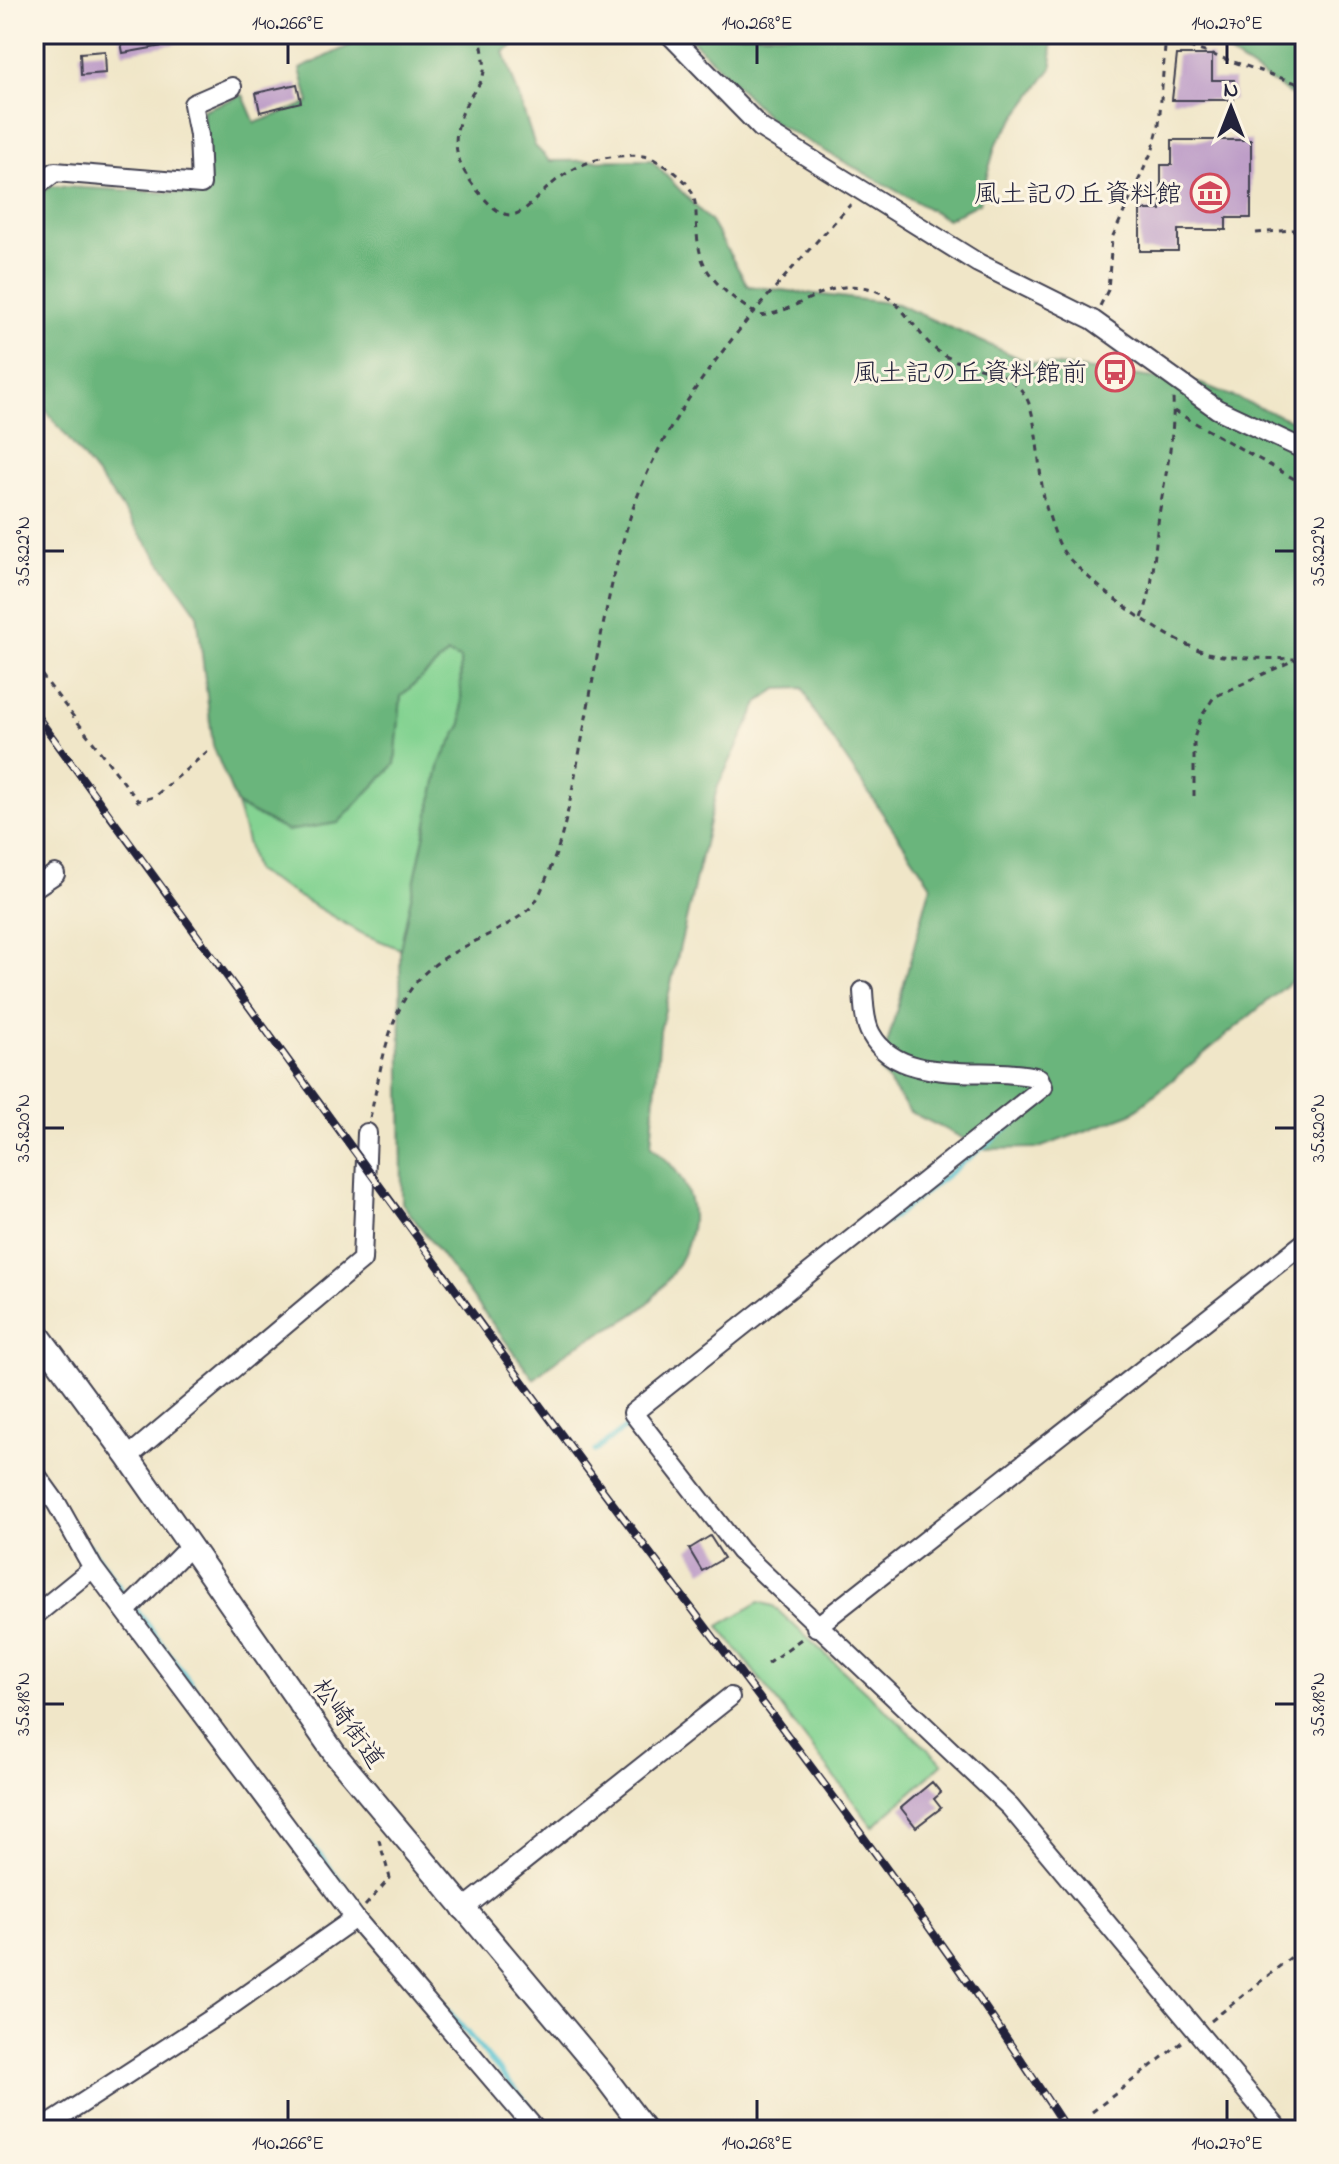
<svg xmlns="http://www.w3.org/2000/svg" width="1339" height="2164" font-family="'Indie Flower','Klee One',sans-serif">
	<rect width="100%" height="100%" fill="#fcf5e5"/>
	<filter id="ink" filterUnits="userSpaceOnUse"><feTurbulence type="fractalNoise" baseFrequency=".0125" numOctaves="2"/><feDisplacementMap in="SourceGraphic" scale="16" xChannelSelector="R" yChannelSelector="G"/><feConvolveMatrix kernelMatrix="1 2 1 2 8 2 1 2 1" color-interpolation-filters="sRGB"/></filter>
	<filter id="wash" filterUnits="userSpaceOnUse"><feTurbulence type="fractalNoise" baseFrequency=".006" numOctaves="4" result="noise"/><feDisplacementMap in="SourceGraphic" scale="32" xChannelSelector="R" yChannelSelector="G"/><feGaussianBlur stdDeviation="1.8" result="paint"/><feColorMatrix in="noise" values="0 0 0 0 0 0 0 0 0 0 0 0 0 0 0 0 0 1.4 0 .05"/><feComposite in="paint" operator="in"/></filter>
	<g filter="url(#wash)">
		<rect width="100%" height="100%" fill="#f0e6c8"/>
		<path fill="#84d392" stroke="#537a66" stroke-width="2" d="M448,654L460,659L462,724L440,763L400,949L363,934L255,871L237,805L287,831L395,764L401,696Z
			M759,1602L773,1606L943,1763L873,1827L719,1626Z"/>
		<path fill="#6bb57c" stroke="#466c5c" stroke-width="2" d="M354,34H532L504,52L535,146L550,161L651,160L711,222L748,286L897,304L1028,362L1202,384L1305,426V970L1131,1114L1039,1148L985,1149L910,1112L880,1070L931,885L816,715L803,688L777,689L759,702L717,788L660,1031L651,1146C711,1193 700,1246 652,1299C633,1320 602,1331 578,1345C562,1354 548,1367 534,1379L402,1203L400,949L440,763L462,724L460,659L448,654L401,696L395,764L338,823L287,831L237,805L213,746L197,613L111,493L34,395V201L50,186L208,195L203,110L243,95L255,123L309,103L300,69L357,42Z
			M686,34H1051L1052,68L996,144L979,203L947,219L773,122Z
			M1131,34H1305V104L1209,41L1131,38Z"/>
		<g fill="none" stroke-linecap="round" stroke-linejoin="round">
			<path stroke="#57c2d1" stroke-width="5" d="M886,1223L1043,1100
				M595,1451L633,1422
				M89,1545L126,1596
				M137,1610L265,1783
				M307,1839L359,1904
				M367,1915L550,2130"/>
		</g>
		<g id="blocks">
			<path fill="#bd9dc7" d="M139,34H190L191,41L123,53L120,37Z
				M105,51L106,73L81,75L80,53Z
				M1177,55H1212V80H1234V100H1172Z
				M297,84L301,102L260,112L256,93Z
				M1172,140H1251V218H1226V230H1178V251H1140V210H1161V165H1172Z
				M710,1536L724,1558L702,1571L689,1549Z
				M932,1782L941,1793L934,1799L941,1808L916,1827L901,1808Z"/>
		</g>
	</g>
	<g filter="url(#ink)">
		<use href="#blocks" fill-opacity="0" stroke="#413f50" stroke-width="2"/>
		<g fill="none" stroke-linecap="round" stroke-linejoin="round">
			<defs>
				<path id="minor" d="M669,34L761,128L978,263L1093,320L1217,409L1305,450
					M34,188L55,172L201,184L199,135L193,104L232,87
					M34,888L55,874
					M863,991C864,1004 864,1022 871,1034C901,1089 990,1064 1039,1078L1043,1087L633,1413L740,1551L1010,1807L1279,2130
					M128,1457L362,1260L367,1133
					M34,1472L57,1504L93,1568L355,1918L536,2130
					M127,1610L190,1546
					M34,1616L93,1568
					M816,1627L1305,1242
					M462,1910L730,1697
					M41,2130L219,2014L355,1918"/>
				<path id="major" d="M34,1329L128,1457L335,1754L602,2073L645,2130"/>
			</defs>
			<use href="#minor" stroke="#413f50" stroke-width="22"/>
			<use href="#major" stroke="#413f50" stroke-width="26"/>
			<path stroke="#413f50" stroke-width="3" stroke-dasharray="6 6" stroke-linecap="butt" d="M480,34C481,46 487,64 483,76C481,85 471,93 467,102C451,136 452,157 474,186C515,240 522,207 558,179C578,165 595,158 619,156C631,155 644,154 655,160C713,191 688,209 701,256C709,283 738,302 759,316C795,313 825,281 862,287C899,292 909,325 934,348C962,373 1007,363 1026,397C1039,420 1038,482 1047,510C1052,524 1057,544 1066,555C1095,588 1173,647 1216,655C1241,659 1269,658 1295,659
				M1166,39L1305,86
				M1256,233L1305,229
				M1100,306L1108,290L1112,238L1153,149L1159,125L1166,34
				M1174,411L1305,485
				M1142,618C1155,584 1154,551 1159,515C1165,475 1175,438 1173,398
				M34,665L138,801L154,797L208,751
				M1194,796V738L1201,717L1214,697L1305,655
				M370,1118C380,1074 386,1023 413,986C441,948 495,939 529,909C538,902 544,883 549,872C565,835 571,795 579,755C594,678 605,599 628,524C665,401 766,297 851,204
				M767,1664L804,1637
				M365,1906L390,1878L378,1837
				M1211,2021L1305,1946
				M1092,2112L1182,2042"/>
			<use href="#minor" stroke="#fff" stroke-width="18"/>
			<use href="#major" stroke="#fff" stroke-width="22"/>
			<defs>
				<path id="rail" d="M34,712C215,958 393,1207 575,1453C741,1677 916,1895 1067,2130"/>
			</defs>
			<use href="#rail" stroke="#22223b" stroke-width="8"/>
			<use href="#rail" stroke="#fcf5e5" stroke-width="5" stroke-dasharray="15" stroke-linecap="butt"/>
		</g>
	</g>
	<path fill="none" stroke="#22223b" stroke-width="3" d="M288,44V64M757,44V64M1227,44V64M44,551H64M1275,551H1295M44,1128H64M1275,1128H1295M44,1704H64M1275,1704H1295M288,2100V2120M757,2100V2120M1227,2100V2120"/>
	<defs>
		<symbol id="museum-ring" viewBox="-11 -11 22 22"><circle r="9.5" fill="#fcf5e5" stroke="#d1495b" stroke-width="1.5"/><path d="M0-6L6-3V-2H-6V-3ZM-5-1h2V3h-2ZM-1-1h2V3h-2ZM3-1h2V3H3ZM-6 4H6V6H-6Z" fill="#d1495b"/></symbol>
		<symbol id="bus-ring" viewBox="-11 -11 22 22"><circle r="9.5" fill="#fcf5e5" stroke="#d1495b" stroke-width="1.5"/><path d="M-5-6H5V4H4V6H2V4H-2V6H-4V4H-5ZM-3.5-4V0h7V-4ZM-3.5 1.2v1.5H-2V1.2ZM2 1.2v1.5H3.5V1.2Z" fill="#d1495b"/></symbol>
	</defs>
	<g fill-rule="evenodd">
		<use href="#museum-ring" x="1188" y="171" width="44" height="44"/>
		<use href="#bus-ring" x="1093" y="350" width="44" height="44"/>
	</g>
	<g text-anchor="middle" stroke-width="6" stroke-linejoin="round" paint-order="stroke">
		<g font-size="26" fill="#22223b" stroke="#fcf5e5" text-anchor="end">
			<text x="1182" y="202">風土記の丘資料館</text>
			<text x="1087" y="381">風土記の丘資料館前</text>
		</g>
		<g font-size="26" fill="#22223b" stroke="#fcf5e5">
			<text transform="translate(349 1723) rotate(54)" y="9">松崎街道</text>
		</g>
	</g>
	<rect width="1339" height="2164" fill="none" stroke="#fcf5e5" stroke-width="88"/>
	<g transform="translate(1231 108)" stroke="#fcf5e5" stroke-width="6" paint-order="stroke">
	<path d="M0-6L14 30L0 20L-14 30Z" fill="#22223b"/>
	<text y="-12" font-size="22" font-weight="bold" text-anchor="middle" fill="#22223b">N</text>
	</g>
	<rect x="44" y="44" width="1251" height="2076" fill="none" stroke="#22223b" stroke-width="3"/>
	<g font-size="20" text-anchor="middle" fill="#22223b">
		<text x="288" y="29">140.266°E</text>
		<text x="757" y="29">140.268°E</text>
		<text x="1227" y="29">140.270°E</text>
		<text transform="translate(22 551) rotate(-90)" y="7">35.822°N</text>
		<text transform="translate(1317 551) rotate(-90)" y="7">35.822°N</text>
		<text transform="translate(22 1128) rotate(-90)" y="7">35.820°N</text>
		<text transform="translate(1317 1128) rotate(-90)" y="7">35.820°N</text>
		<text transform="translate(22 1704) rotate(-90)" y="7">35.818°N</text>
		<text transform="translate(1317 1704) rotate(-90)" y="7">35.818°N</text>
		<text x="288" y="2149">140.266°E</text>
		<text x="757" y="2149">140.268°E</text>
		<text x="1227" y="2149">140.270°E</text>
	</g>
</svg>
